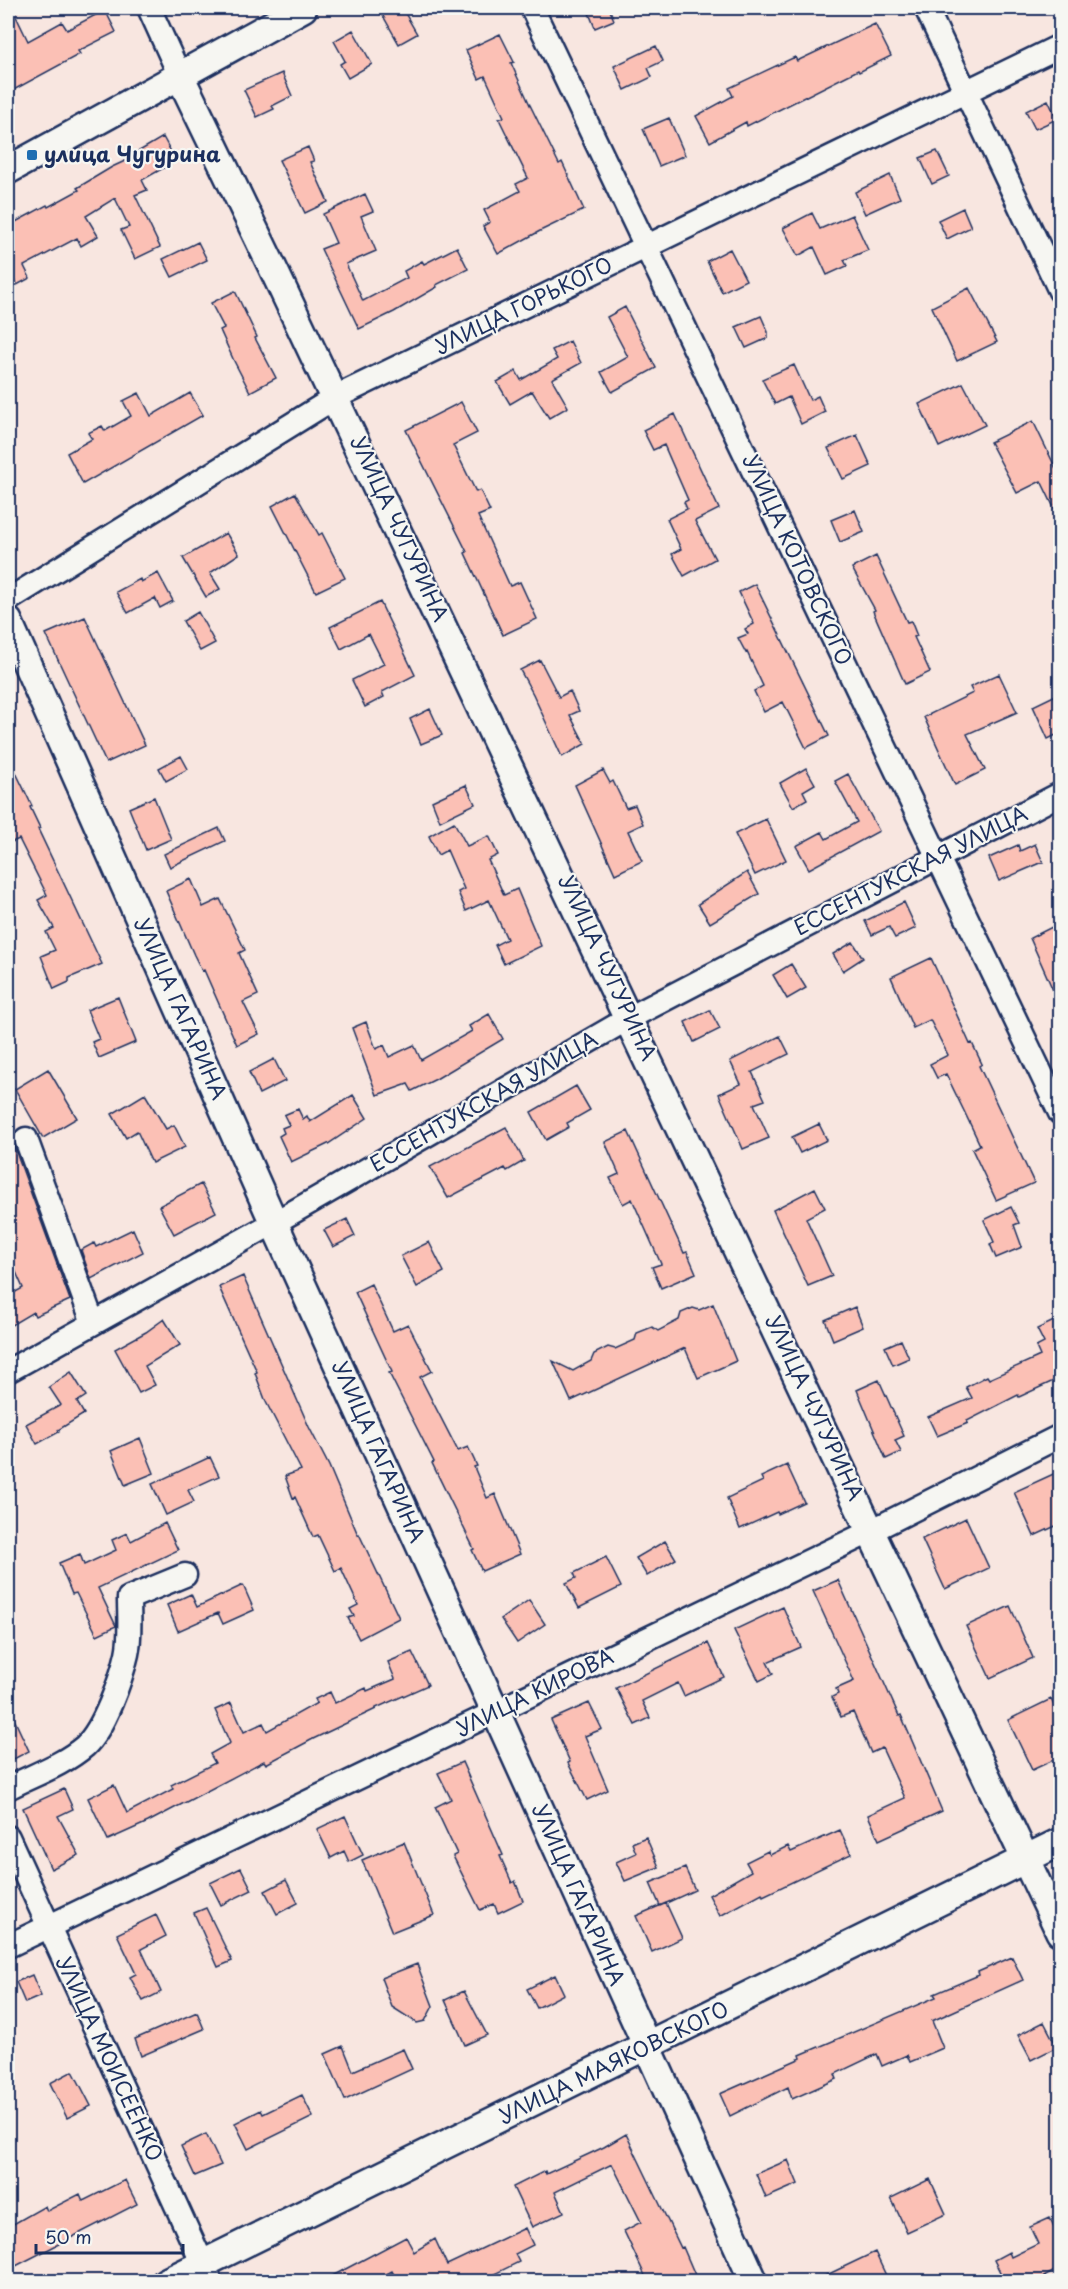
<svg xmlns="http://www.w3.org/2000/svg" width="1068" height="2289" font-family="'Playpen Sans',sans-serif">
	<rect width="100%" height="100%" fill="#f8e6e0"/>
	<filter id="ink" filterUnits="userSpaceOnUse"><feTurbulence type="fractalNoise" baseFrequency=".0167" numOctaves="2"/><feDisplacementMap in="SourceGraphic" scale="12" xChannelSelector="R" yChannelSelector="G"/><feConvolveMatrix kernelMatrix="1 2 1 2 8 2 1 2 1" color-interpolation-filters="sRGB"/></filter>
	<g filter="url(#ink)">
		<path fill="#fbc0b5" stroke="#1b2f5e" stroke-width="1.5" d="M8,8H12L28,41L62,22L67,30L105,10L116,32L78,51L80,54L8,93Z
			M392,8H402L417,34L399,44L382,14Z
			M587,8H609L614,20L595,28Z
			M875,24L891,56L859,72L858,70L747,126L746,122L710,142L696,116L733,96L729,88L795,57L797,61Z
			M353,30L372,64L348,78L340,64L345,61L334,41Z
			M500,34L514,62L511,63L530,105L559,164L562,162L584,210L540,231L498,254L483,226L490,222L484,210L520,191L516,184L528,178L499,119L504,117L485,76L479,79L466,50Z
			M656,46L663,61L648,68L652,77L625,90L614,66Z
			M282,73L292,96L272,106L274,109L257,117L244,90Z
			M1048,100L1057,119L1035,129L1026,111Z
			M669,118L685,155L659,166L643,129Z
			M163,137L176,161L142,180L147,190L135,195L160,247L135,259L121,230L129,227L115,198L86,216L98,236L81,246L77,238L24,266L30,278L17,285L10,273L8,275V226L47,205L48,207L79,190L77,188L112,167L138,155L136,153Z
			M308,147L314,161L310,162L328,202L305,213L279,160Z
			M937,151L949,176L932,184L920,158Z
			M890,175L900,198L865,214L855,192Z
			M365,194L373,211L361,216L376,251L346,264L363,301L407,278L404,271L422,261L424,264L457,247L468,269L436,285L437,287L394,312L359,329L321,249L336,243L323,214Z
			M963,208L971,227L947,239L938,220Z
			M812,213L820,229L852,215L868,250L844,260L847,266L827,275L814,247L798,256L783,228Z
			M198,242L207,260L172,277L163,259Z
			M730,249L746,280L722,292L707,261Z
			M969,288L997,342L957,361L932,307Z
			M235,291L257,337L255,338L276,378L250,392L234,361L220,330L224,328L211,303Z
			M625,307L656,368L612,392L601,372L628,357L607,317Z
			M761,316L768,332V338L746,348L736,327Z
			M570,341L581,363L552,379L568,407L549,418L532,391L510,404L497,382L516,371L521,380L557,359L552,350Z
			M794,365L810,400L818,396L825,412L801,424L789,397L775,404L762,379Z
			M963,383L985,425L939,447L919,404Z
			M139,393L151,416L190,393L203,415L83,484L67,453L92,439L88,433L102,426L105,431L131,416L123,401Z
			M461,402L477,433L453,445L476,492L480,490L490,511L478,516L510,586L520,582L537,619L503,635L465,553L467,552L406,430Z
			M675,414L719,509L695,521L715,559L684,576L672,554L681,549L667,519L687,509L684,502L688,500L664,445L653,450L643,430Z
			M1033,421L1060,477V520L1041,481L1017,493L990,442Z
			M857,435L871,466L843,479L828,448Z
			M295,493L319,535L322,533L345,578L316,592L272,506Z
			M855,510L864,532L840,542L831,520Z
			M226,533L239,554L210,573L220,589L206,597L183,558Z
			M876,556L907,622L911,621L917,636L914,637L930,672L905,684L873,611L875,610L852,568Z
			M158,573L173,601L160,608L155,598L128,613L116,592L140,579L141,582Z
			M755,584L829,736L806,748L783,702L764,712L754,691L763,686L747,652L746,653L738,638L748,634L745,629L754,624L739,592Z
			M380,602L415,675L382,692L384,697L365,707L352,680L384,664L369,634L341,649L330,627Z
			M198,612L215,643L200,651L183,621Z
			M85,617L145,745L106,763L46,634Z
			M540,660L559,697L570,691L579,711L570,715L585,744L562,757L533,694L520,670Z
			M999,674L1017,712L967,734L985,770L955,785L924,717L973,693L970,687Z
			M1060,693V733L1048,739L1033,706Z
			M430,709L442,735L421,744L410,719Z
			M8,756L32,806L30,807L40,828L38,829L102,964L69,978V982L54,989L41,956L55,950L46,932L54,928L38,900L47,895L19,839L12,842L8,833Z
			M181,756L188,769L166,781L159,768Z
			M806,768L815,784L803,791L807,799L793,807L780,783Z
			M603,770L610,783L613,781L626,808L635,805L643,824L628,831L642,861L615,874L575,785Z
			M848,774L879,831L809,869L796,846L822,832L826,839L857,822L835,781Z
			M466,785L475,804L440,821L432,801Z
			M154,797L171,839L146,850L129,808Z
			M766,819L786,860L755,875L735,834Z
			M454,822L467,846L489,836L498,855L488,860L504,895L517,889L541,946L504,964L495,945L507,939L489,900L466,911L458,892L464,889L447,850L438,855L429,836Z
			M219,828L225,841L170,867L164,854Z
			M1035,844L1043,862L999,881L989,858L1018,845L1020,851Z
			M747,872L759,894L710,923L698,904Z
			M191,879L203,907L220,899L245,950L239,953L258,995L243,1002L259,1034L237,1045L204,970L202,971L194,955L166,891Z
			M904,902L916,928L895,938L889,927L872,935L865,921Z
			M1060,923V1006L1030,938Z
			M853,942L863,958L843,971L833,954Z
			M931,958L970,1044L972,1043L982,1064L979,1066L1034,1183L996,1200L972,1149L980,1145L964,1111L946,1074L937,1078L930,1064L948,1055L930,1020L913,1028L891,977Z
			M791,964L806,988L787,999L773,975Z
			M118,997L136,1042L99,1058L92,1042L99,1039L87,1010Z
			M710,1010L720,1029L694,1042L685,1022Z
			M489,1014L503,1039L436,1079L412,1091L408,1084L377,1095L352,1028L366,1022L376,1049L384,1045L389,1057L414,1045L421,1060L472,1031L469,1026Z
			M780,1036L789,1054L752,1072L765,1100L754,1104L769,1138L743,1149L719,1094L741,1084L730,1061Z
			M274,1059L285,1081L259,1094L249,1072Z
			M48,1069L77,1118L43,1138L15,1089Z
			M576,1086L590,1110L567,1123L569,1127L546,1140L531,1112Z
			M145,1094L166,1129L174,1125L185,1147L152,1163L137,1131L126,1138L112,1114Z
			M353,1095L367,1118L328,1144L291,1162L279,1136L284,1133L282,1128L289,1125L284,1115L298,1109L303,1119L307,1116L310,1122Z
			M8,1116L15,1132L13,1144L70,1300L35,1316L33,1312L8,1327V1296L23,1288L8,1254Z
			M819,1124L827,1140L800,1153L792,1137Z
			M506,1127L524,1161L507,1171L505,1168L448,1198L430,1167Z
			M628,1131L684,1253L687,1252L696,1273L661,1288L652,1267L661,1264L632,1199L623,1204L610,1178L619,1174L605,1142Z
			M201,1184L216,1212L174,1234L159,1206Z
			M815,1188L825,1208L806,1218L832,1276L808,1286L773,1210Z
			M1011,1207L1019,1223L1014,1225L1022,1247L996,1258L990,1244L994,1242L984,1220Z
			M347,1219L355,1236L333,1247L324,1230Z
			M133,1229L143,1252L91,1279L81,1250L94,1243L96,1247Z
			M429,1242L444,1272L417,1287L401,1256Z
			M243,1276L309,1427L329,1466L358,1535L359,1534L399,1618L359,1639L348,1618L354,1616L350,1609L358,1605L341,1568L335,1571L318,1535L313,1537L295,1497L293,1498L285,1476L301,1470L266,1402L255,1373L257,1372L219,1287Z
			M371,1284L393,1331L408,1324L432,1371L420,1377L458,1451L468,1447L477,1466L474,1467L487,1498L495,1494L520,1554L482,1571L472,1550L474,1549L432,1463L434,1462L389,1373L392,1372L355,1292Z
			M713,1304L736,1361L698,1378L685,1348L571,1401L553,1361L573,1371L591,1361L594,1354L608,1347L615,1349L635,1340L637,1333L652,1327L658,1331L679,1320L681,1313L693,1308L699,1310Z
			M855,1307L863,1327L833,1340L825,1320Z
			M1060,1318V1378L1019,1397L1018,1395L967,1421L968,1423L937,1436L928,1417L972,1398L966,1387L987,1376L989,1379L1040,1356L1036,1347L1044,1343L1037,1329Z
			M164,1319L180,1345L145,1366L155,1385L139,1393L115,1349L146,1332Z
			M901,1340L909,1358L893,1365L885,1347Z
			M71,1372L86,1396L77,1402L84,1414L58,1430L59,1432L37,1444L26,1424L61,1405L49,1387Z
			M879,1380L904,1436L895,1440L901,1452L886,1459L857,1390Z
			M140,1438L154,1473L125,1485L111,1451Z
			M210,1457L219,1476L188,1490L194,1502L166,1515L152,1484Z
			M787,1465L804,1502L778,1514L777,1512L740,1529L727,1498L763,1481L761,1477Z
			M1060,1471V1524L1034,1536L1014,1492Z
			M966,1518L989,1568L945,1589L922,1539Z
			M165,1523L178,1550L98,1588L116,1626L97,1635L76,1593L72,1594L59,1563L80,1554L84,1565L116,1550L112,1540L127,1533L131,1541Z
			M665,1541L676,1559L647,1576L636,1558Z
			M606,1557L621,1587L579,1608L566,1583L576,1578L574,1573Z
			M838,1580L899,1716L901,1715L942,1811L879,1840L868,1815L905,1798L882,1748L871,1753L853,1712L841,1717L832,1697L838,1694L836,1689L854,1681L813,1591Z
			M243,1585L254,1610L223,1624L218,1613L178,1631L167,1605L191,1594L197,1607Z
			M529,1600L545,1624L517,1643L501,1619Z
			M1010,1606L1033,1658L990,1678L966,1626Z
			M783,1607L801,1647L767,1662L773,1674L759,1681L734,1630Z
			M708,1643L724,1677L684,1696L678,1683L642,1701L650,1718L635,1725L616,1688Z
			M412,1652L428,1685L376,1708V1709L313,1739L266,1764L264,1761L148,1822L108,1840L88,1798L114,1785L127,1813L173,1789L171,1785L215,1763L210,1754L230,1743L215,1710L231,1703L244,1732L263,1723L267,1731L317,1703L315,1699L330,1692L335,1703L366,1688L367,1691L395,1679L388,1662Z
			M1051,1699L1060,1719V1757L1032,1770L1008,1720Z
			M589,1703L602,1729L585,1736L608,1790L587,1800L568,1763L570,1762L551,1720Z
			M8,1706L29,1751L8,1762Z
			M462,1762L503,1855L500,1856L512,1883L515,1881L523,1901L498,1913L494,1904L480,1910L453,1856L457,1854L435,1807L451,1799L438,1773Z
			M64,1789L73,1809L58,1816L79,1855L51,1869L23,1808Z
			M345,1816L363,1855L349,1862L344,1851L331,1858L317,1829Z
			M840,1830L851,1854L763,1896L762,1893L720,1916L709,1895L751,1871L746,1862L768,1851L770,1855L788,1846L791,1852Z
			M646,1837L659,1867L625,1881L616,1862L636,1853L632,1843Z
			M404,1842L434,1915L392,1932L362,1860Z
			M241,1868L252,1890L221,1905L210,1883Z
			M685,1868L695,1890L660,1906L650,1883Z
			M286,1880L298,1903L277,1914L265,1891Z
			M666,1903L682,1938L652,1952L636,1916Z
			M206,1908L232,1961L218,1967L194,1913Z
			M156,1915L166,1936L141,1949L161,1992L143,2001L130,1977L136,1974L117,1934Z
			M1012,1957L1023,1980L932,2021L943,2048L910,2062L907,2055L882,2066L877,2054L835,2074L837,2079L792,2099L788,2087L730,2116L720,2094L801,2058L800,2055L936,1997L934,1994L979,1975L978,1972Z
			M417,1964L433,2006L425,2021L417,2023L392,2007L381,1978Z
			M32,1975L41,1996L25,2003L16,1982Z
			M555,1975L564,1994L537,2008L527,1989Z
			M464,1991L487,2035L465,2045L445,2000Z
			M197,2012L204,2029L141,2056L135,2039Z
			M1044,2022L1057,2047L1031,2060L1018,2035Z
			M343,2046L353,2071L403,2049L412,2069L345,2100L325,2054Z
			M73,2071L91,2106L67,2118L50,2083Z
			M302,2095L313,2117L248,2149L235,2123L261,2110L263,2114Z
			M206,2134L221,2165L195,2176L181,2146Z
			M626,2134L681,2248L683,2247L698,2282H648L624,2231L641,2222L612,2164L555,2192L564,2212L532,2227L513,2187L545,2171L546,2174L604,2147Z
			M788,2160L798,2184L766,2198L756,2174Z
			M930,2179L946,2214L907,2232L891,2198Z
			M125,2180L137,2204L8,2270V2227L45,2206L47,2211L80,2194L83,2201Z
			M1050,2218L1056,2231L1060,2229V2268L1035,2282H1005L994,2260L1009,2252L1011,2257L1038,2244L1030,2227Z
			M525,2228L533,2245L515,2254L519,2262L478,2282H398L392,2271L372,2282H321L406,2237L414,2252L435,2239L447,2265Z
			M875,2252L889,2282H812Z"/>
		<g fill="none" stroke-linecap="round" stroke-linejoin="round">
			<defs>
				<path id="minor" d="M149,8L179,74
					M532,8L1060,1113
					M926,8L1060,291
					M8,600L336,397L1060,46
					M26,1139L93,1323
					M8,1371L295,1211L631,1017L1060,794
					M8,1788C33,1775 63,1765 85,1746C104,1728 121,1680 127,1654C131,1637 129,1616 129,1598L185,1575
					M8,1837L211,2282
					M8,1946L857,1538L1060,1436"/>
				<path id="tertiary" d="M179,74C478,691 771,1311 1060,1932
					M8,170L303,8
					M8,621L274,1223L754,2282
					M166,2282L1060,1842"/>
			</defs>
			<use href="#minor" stroke="#1b2f5e" stroke-width="27"/>
			<use href="#tertiary" stroke="#1b2f5e" stroke-width="32"/>
			<use href="#minor" stroke="#f6f6f2" stroke-width="22"/>
			<use href="#tertiary" stroke="#f6f6f2" stroke-width="27"/>
		</g>
	</g>
	<rect fill="#1f6fb2" stroke="#f6f6f2" stroke-width="2" x="26" y="149" width="12" height="12" rx="3"/>
	<g text-anchor="middle" stroke-width="4.5" stroke-linejoin="round" paint-order="stroke">
		<g font-size="21" font-weight="bold" fill="#1b2f5e" stroke="#f6f6f2" text-anchor="start">
			<text x="44" y="162">улица Чугурина</text>
		</g>
		<g font-size="21" fill="#1b2f5e" stroke="#f6f6f2">
			<text transform="translate(524 306) rotate(-26)" y="7">УЛИЦА ГОРЬКОГО</text>
			<text transform="translate(399 529) rotate(65)" y="7">УЛИЦА ЧУГУРИНА</text>
			<text transform="translate(797 560) rotate(65)" y="7">УЛИЦА КОТОВСКОГО</text>
			<text transform="translate(911 871) rotate(-27)" y="7">ЕССЕНТУКСКАЯ УЛИЦА</text>
			<text transform="translate(607 968) rotate(65)" y="7">УЛИЦА ЧУГУРИНА</text>
			<text transform="translate(180 1009) rotate(66)" y="7">УЛИЦА ГАГАРИНА</text>
			<text transform="translate(484 1102) rotate(-30)" y="7">ЕССЕНТУКСКАЯ УЛИЦА</text>
			<text transform="translate(814 1408) rotate(65)" y="7">УЛИЦА ЧУГУРИНА</text>
			<text transform="translate(378 1452) rotate(66)" y="7">УЛИЦА ГАГАРИНА</text>
			<text transform="translate(535 1693) rotate(-26)" y="7">УЛИЦА КИРОВА</text>
			<text transform="translate(578 1895) rotate(66)" y="7">УЛИЦА ГАГАРИНА</text>
			<text transform="translate(109 2059) rotate(65)" y="7">УЛИЦА МОИСЕЕНКО</text>
			<text transform="translate(614 2063) rotate(-26)" y="7">УЛИЦА МАЯКОВСКОГО</text>
		</g>
	</g>
	<rect width="1068" height="2289" fill="none" stroke="#f6f6f2" stroke-width="30"/>
	<rect x="15" y="15" width="1038" height="2259" fill="none" stroke="#1b2f5e" stroke-width="2" filter="url(#ink)"/>
	<path d="M36 2244v9h147v-9" fill="none" stroke="#1b2f5e" stroke-width="3"/>
	<text x="45" y="2244" font-size="18" fill="#1b2f5e" stroke="#f6f6f2" stroke-width="4.5" paint-order="stroke">50 m</text>
</svg>
